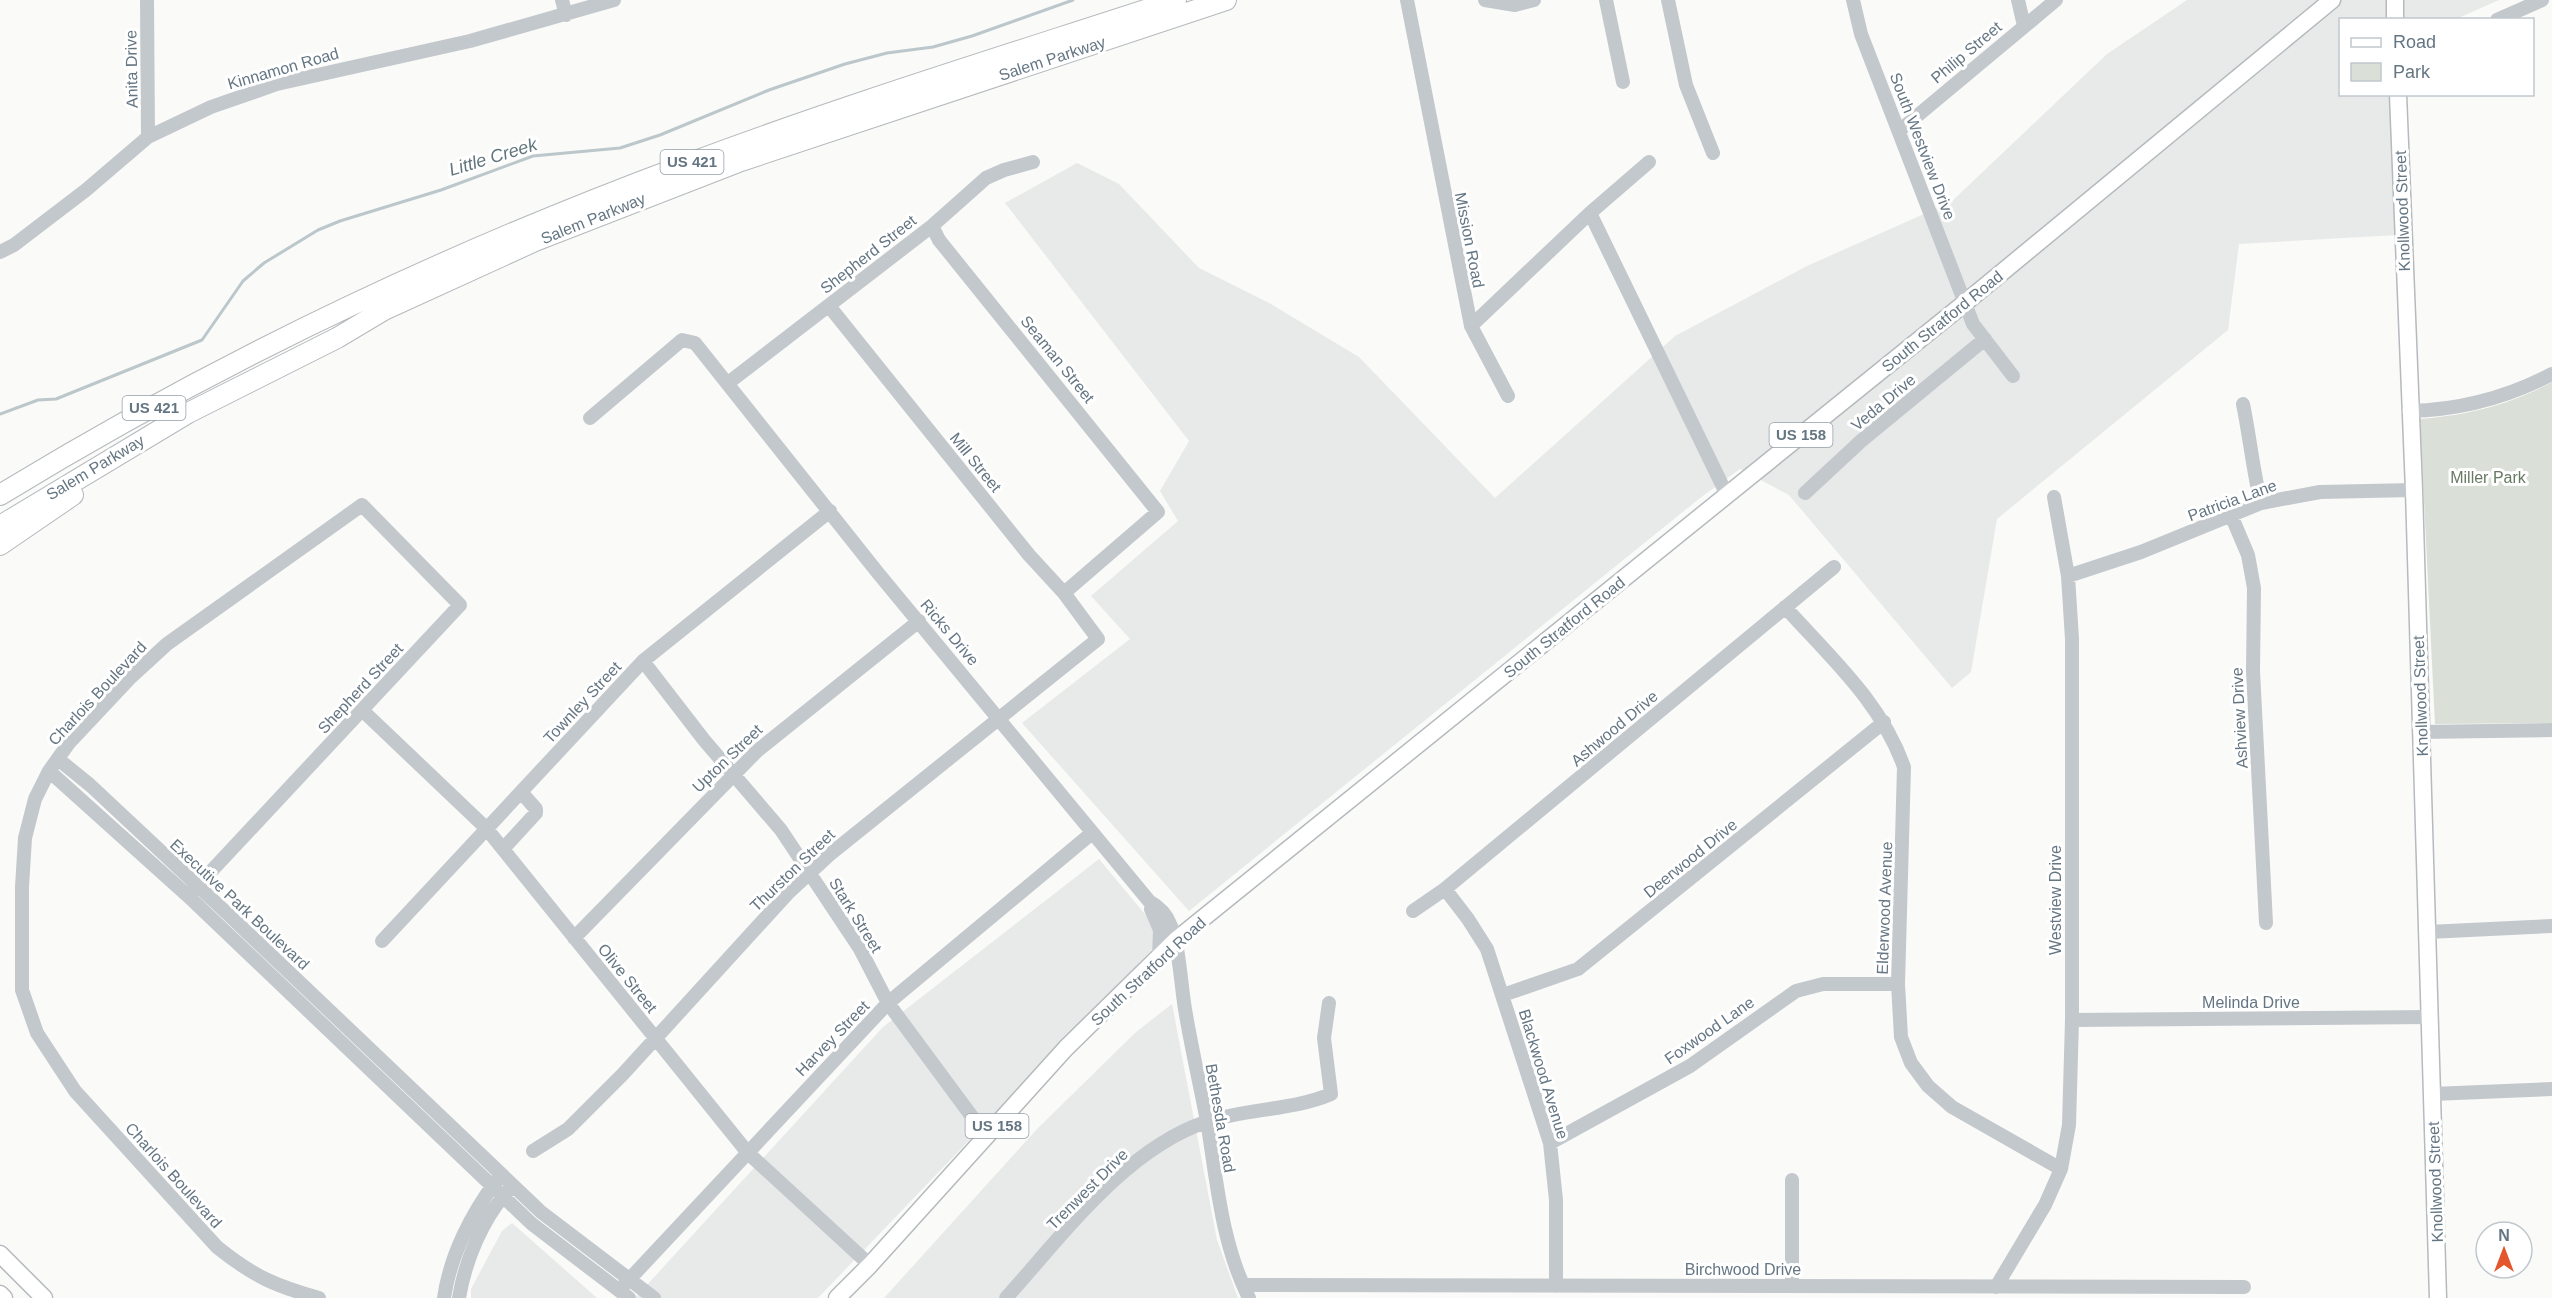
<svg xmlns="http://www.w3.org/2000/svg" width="2552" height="1298" font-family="Arial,sans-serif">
	<rect width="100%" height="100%" fill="#fafaf8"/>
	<path fill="#e8e9e9" d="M2187,0H2499L2456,19L2340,20V94L2392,95L2397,235L2239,244L2228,330L1997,519L1971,672L1952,688L1789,495L1740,469L1700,498L1189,911L1022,723L1130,639L1091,596L1178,521L1160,491L1189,441L1005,203L1077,163L1119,184L1199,268L1269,303L1359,357L1495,498L1675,336L1807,266L1951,202L2107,54Z
		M1099,859L1164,937L818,1298H635L883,1027Z
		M1172,1004L1217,1240L1238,1298H884L1037,1129L1136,1032Z
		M512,1223L597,1298H471V1289L502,1231Z"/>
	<path fill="#dadfd7" d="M2552,382V723L2435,724L2420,419C2468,415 2510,405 2552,382Z"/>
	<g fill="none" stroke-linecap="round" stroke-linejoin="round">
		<path stroke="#bbc7cb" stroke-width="3" d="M0,414L38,400L56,399L202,340L243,281L264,263L318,230L340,221L441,190L533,156L620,148L660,135L769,90L845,64L887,53L933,47L972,36L1073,0"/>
		<defs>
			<path id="major" d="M2395,0V20
				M2398,94L2414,490L2438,1298
				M0,1254L44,1298
				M0,1294L4,1298
				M837,1298L870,1265L1066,1048L1176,940L1966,302L2332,0"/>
			<path id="highway" d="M0,495C216,363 445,254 682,166C844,105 1011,54 1176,0
				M0,526L188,413L337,338L384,310L535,241L741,161L1226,0
				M0,545L73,495"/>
		</defs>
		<use href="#major" stroke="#b5babe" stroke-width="19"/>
		<use href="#highway" stroke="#b4b9bd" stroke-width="22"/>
		<path stroke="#c3c8cc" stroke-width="14" d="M147,0L148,137
			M562,0L566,15
			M1407,0L1471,326L1508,396
			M1485,0L1515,5L1534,0
			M1606,0L1623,82
			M1668,0L1686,85L1713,153
			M1853,0L1861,34L1973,324L2013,376
			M2018,0L2024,26
			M2497,20L2542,0
			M1899,131L2056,0
			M1590,213L1727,495
			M932,226L939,240L1158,512L1064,593
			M0,252L14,245L86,190L148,137L211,107L277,84L470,41L614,0
			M1471,326L1590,213L1649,162
			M728,383L932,226L986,178L1004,170L1033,162
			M2243,404C2250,438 2253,471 2261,503
			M2409,411C2461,410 2506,398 2552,374
			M590,418L682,340L695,343L878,573L1149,901C1158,906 1166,913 1170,924C1179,942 1181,986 1185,1009C1191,1046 1200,1084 1207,1121C1217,1181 1221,1242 1249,1298
			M1805,493L1861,441L1985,339
			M2231,515L2248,555L2254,588L2253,671L2266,923
			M2068,576L2141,552L2261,503L2320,492L2414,490
			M1785,607C1831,658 1881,702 1904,767L1898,984L1901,1037L1911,1063L1928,1086L1952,1107L2061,1169
			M643,661L704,740L781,830L860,949L888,1003L987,1137
			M362,710L486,828L748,1153L870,1265
			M2420,732L2552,730
			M58,759L90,785L230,916L541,1212L654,1298
			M49,771L188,896L532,1224L629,1298
			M503,849L536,813V809L521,792
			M1445,889L1468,919L1487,949L1550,1143L1556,1200V1286
			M188,896L460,605L362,505L167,644L131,677L69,743L49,771L35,799L25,838L22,887V990L37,1033L75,1091L217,1247C253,1276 275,1286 319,1298
			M1151,909L1160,930L1159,957
			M1413,911L1445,889L1834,567
			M2428,932L2552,926
			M574,938L757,751L919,621
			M382,941L643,661L830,511
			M1503,995L1578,969L1884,722
			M2072,1020L2430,1017
			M2432,1094L2552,1089
			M1550,1143L1690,1066L1796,991L1823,984H1898
			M533,1151L568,1129L623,1074L789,892L829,855L1098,639L1064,593L1029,555L829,306
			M1792,1180V1285
			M624,1285L888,1003L1092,833
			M1243,1285L2244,1287
			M1996,1287L2045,1205L2061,1169L2069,1125L2072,1020V639L2068,576L2054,497
			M444,1298C450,1256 471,1214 497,1180
			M459,1298C465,1261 483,1217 509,1190
			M1006,1298C1062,1236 1125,1149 1206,1122C1247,1108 1291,1111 1331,1094L1324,1038L1329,1003"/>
		<use href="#major" stroke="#fff" stroke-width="16"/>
		<use href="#highway" stroke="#fff" stroke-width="20"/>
	</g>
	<g text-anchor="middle" stroke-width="6" stroke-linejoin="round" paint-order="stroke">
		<g fill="#fff" stroke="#939fa8" stroke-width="1.5">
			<rect x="660.5" y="150" width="63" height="24" rx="4.5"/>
			<rect x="122.5" y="396" width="63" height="24" rx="4.5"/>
			<rect x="1769.5" y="423" width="63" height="24" rx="4.5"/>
			<rect x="965.5" y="1114" width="63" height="24" rx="4.5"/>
		</g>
		<g font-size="15" font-weight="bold" fill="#657683">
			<text x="692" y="167">US 421</text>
			<text x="154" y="413">US 421</text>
			<text x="1801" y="440">US 158</text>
			<text x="997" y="1131">US 158</text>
		</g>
		<g font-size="16" fill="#657683" stroke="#fff">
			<text transform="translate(1966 52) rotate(-40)" y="6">Philip Street</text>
			<text transform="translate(1052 58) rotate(-18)" y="6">Salem Parkway</text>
			<text transform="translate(283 68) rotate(-16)" y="6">Kinnamon Road</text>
			<text transform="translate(131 69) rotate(-91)" y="6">Anita Drive</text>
			<text transform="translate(1923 146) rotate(69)" y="6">South Westview Drive</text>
			<text transform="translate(2402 211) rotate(-92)" y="6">Knollwood Street</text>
			<text transform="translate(593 218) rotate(-22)" y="6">Salem Parkway</text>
			<text transform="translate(1470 240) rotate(79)" y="6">Mission Road</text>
			<text transform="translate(868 254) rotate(-38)" y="6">Shepherd Street</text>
			<text transform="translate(1942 321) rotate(-39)" y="6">South Stratford Road</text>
			<text transform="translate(1058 359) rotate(51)" y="6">Seaman Street</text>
			<text transform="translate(1883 402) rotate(-40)" y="6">Veda Drive</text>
			<text transform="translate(976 462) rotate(51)" y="6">Mill Street</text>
			<text transform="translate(95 467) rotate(-31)" y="6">Salem Parkway</text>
			<text transform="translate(2232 500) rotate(-20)" y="6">Patricia Lane</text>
			<text transform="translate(1564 627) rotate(-39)" y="6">South Stratford Road</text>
			<text transform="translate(950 632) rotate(50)" y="6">Ricks Drive</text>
			<text transform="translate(360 688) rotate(-47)" y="6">Shepherd Street</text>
			<text transform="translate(97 693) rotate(-47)" y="6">Charlois Boulevard</text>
			<text transform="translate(2420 696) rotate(-92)" y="6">Knollwood Street</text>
			<text transform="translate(582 702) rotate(-47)" y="6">Townley Street</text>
			<text transform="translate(2239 718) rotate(-93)" y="6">Ashview Drive</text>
			<text transform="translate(1614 728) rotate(-40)" y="6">Ashwood Drive</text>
			<text transform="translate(727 758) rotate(-44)" y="6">Upton Street</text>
			<text transform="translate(1690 858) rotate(-39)" y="6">Deerwood Drive</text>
			<text transform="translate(792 870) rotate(-44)" y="6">Thurston Street</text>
			<text transform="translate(2055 900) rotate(-90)" y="6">Westview Drive</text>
			<text transform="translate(240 904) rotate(43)" y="6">Executive Park Boulevard</text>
			<text transform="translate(1884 908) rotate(-88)" y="6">Elderwood Avenue</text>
			<text transform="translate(856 915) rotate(58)" y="6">Stark Street</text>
			<text transform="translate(1148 971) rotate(-43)" y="6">South Stratford Road</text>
			<text transform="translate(628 978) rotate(51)" y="6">Olive Street</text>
			<text x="2251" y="1008">Melinda Drive</text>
			<text transform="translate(1709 1030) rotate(-35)" y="6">Foxwood Lane</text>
			<text transform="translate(832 1038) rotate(-46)" y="6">Harvey Street</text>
			<text transform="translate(1544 1074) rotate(73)" y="6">Blackwood Avenue</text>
			<text transform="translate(1221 1118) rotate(80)" y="6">Bethesda Road</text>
			<text transform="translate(174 1175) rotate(48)" y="6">Charlois Boulevard</text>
			<text transform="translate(2435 1182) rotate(-92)" y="6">Knollwood Street</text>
			<text transform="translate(1087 1189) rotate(-45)" y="6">Trenwest Drive</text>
			<text x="1743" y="1275">Birchwood Drive</text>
		</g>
		<g font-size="16" fill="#687a64" stroke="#fff">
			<text x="2488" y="483">Miller Park</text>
		</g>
		<g font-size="18" font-style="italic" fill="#60757c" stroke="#fff">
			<text transform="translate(493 157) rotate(-17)" y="6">Little Creek</text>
		</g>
	</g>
	<rect x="2339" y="18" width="195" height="78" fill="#ffffff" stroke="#c1c8cd" stroke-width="1.5"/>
	<rect x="2351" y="38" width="30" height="9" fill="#ffffff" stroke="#c1c8cd" stroke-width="1.5"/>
	<text x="2393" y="48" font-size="18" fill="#657683">Road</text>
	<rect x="2351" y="63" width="30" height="18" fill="#dadfd7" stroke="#c1c8cd" stroke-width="1.5"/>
	<text x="2393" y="78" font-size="18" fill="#657683">Park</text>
	<g transform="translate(2504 1250)"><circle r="28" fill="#ffffff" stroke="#c1c8cd" stroke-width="1.5"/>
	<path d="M0-4.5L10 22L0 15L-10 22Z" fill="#e4572e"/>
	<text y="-9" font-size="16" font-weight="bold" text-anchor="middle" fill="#657683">N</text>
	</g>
</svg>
